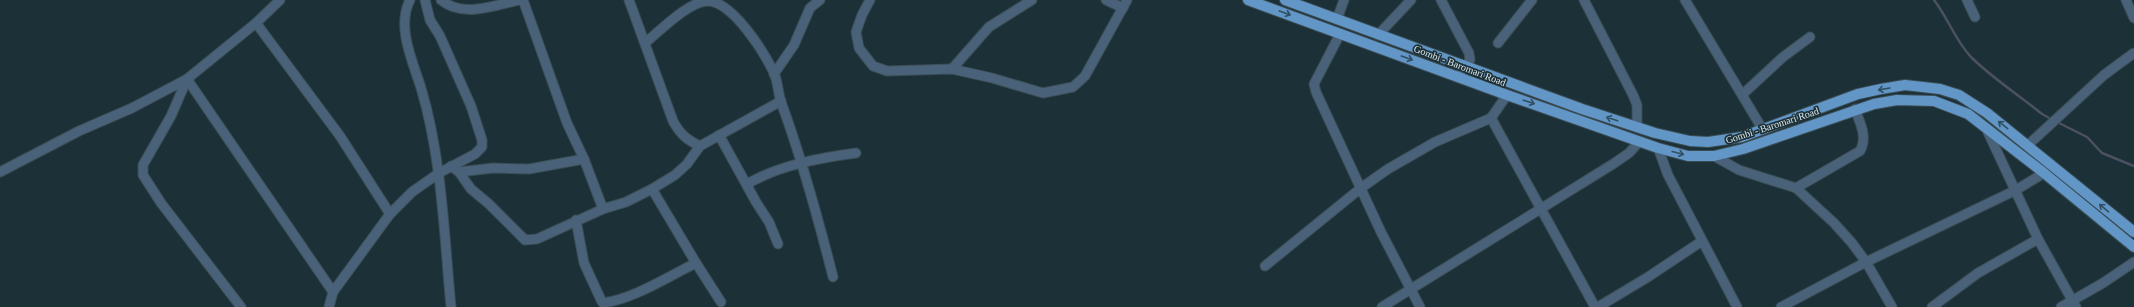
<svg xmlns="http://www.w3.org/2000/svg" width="2134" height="307" viewBox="0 0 2134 307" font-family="'Times New Roman',serif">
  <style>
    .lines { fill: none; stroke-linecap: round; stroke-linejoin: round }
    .stream { stroke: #4b5163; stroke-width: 2.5 }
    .minor-casing { stroke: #3b4d54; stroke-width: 11 }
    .primary-casing { stroke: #3b4d54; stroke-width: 12 }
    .minor { stroke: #49627a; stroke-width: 9 }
    .primary { stroke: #6296c7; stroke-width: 10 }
    .oneway { stroke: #314f62 }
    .labels { text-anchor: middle; stroke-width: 3.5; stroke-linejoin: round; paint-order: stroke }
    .street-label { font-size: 10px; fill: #dbe7ec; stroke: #1c3037 }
  </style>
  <rect width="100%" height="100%" fill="#1c3037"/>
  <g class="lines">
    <!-- stream -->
    <g class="stream">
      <path d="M1934 0C1948 18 1955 40 1971 57 1992 78 2019 95 2042 114L2053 120"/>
      <polyline points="2057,122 2087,137 2102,153 2134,166"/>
    </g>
    <!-- minor casing -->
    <g class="minor-casing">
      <g id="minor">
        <path d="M410 0C396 27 413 62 421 88 442 158 444 234 451 307"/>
        <path d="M441 0C463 18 493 6 519 0"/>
        <polyline points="523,0 567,123 584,159 603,209"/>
        <path d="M629 0 673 121C680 134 687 140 700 146"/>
        <polyline points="870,0 862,15 856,32 859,48 873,66 887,71 952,69 992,78 1043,93 1073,87 1085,76 1127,0"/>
        <polyline points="1106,0 1123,8"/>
        <polyline points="1441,0 1469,53 1470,60 1458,76"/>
        <polyline points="1584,0 1633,95 1637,105 1637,127"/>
        <polyline points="1685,0 1763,130"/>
        <polyline points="1967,0 1975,17"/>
        <polyline points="2126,0 2134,18"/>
        <polyline points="1337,19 1344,0"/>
        <polyline points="256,23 340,136 390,214"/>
        <polyline points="1340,34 1314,84 1316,92 1381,232 1420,307"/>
        <polyline points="1378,35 1411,0"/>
        <path d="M645 43C660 31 689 1 708 1 733 2 764 52 774 73 778 82 778 93 781 102 802 159 818 218 833 277"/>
        <polyline points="1498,43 1532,0"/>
        <polyline points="952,69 989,27 1032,0"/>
        <polyline points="774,74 794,45 810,8 820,0"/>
        <polyline points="1743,94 1783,57 1810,37"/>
        <polyline points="1491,118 1595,307"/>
        <polyline points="1986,128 2038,239 2076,307"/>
        <polyline points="719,135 756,202 769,222 778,244"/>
        <polyline points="2028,145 2104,75 2134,53"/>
        <polyline points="1658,148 1668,175 1737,307"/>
        <polyline points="1714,156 1739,170 1796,188 1834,223 1852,243 1866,262 1892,307"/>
        <polyline points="451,166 459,172 471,189 489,204 525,240 537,239 603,209 626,202 652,189 675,175 687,164 700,146 781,101"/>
        <polyline points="0,172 79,131 132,108 187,79 333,292"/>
        <polyline points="459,172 493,168 529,169 584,159"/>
        <path d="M747 184C780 165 819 158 856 153"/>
        <path d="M1796 188 1860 151C1868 137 1860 123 1855 109"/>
        <path d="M576 220 584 263 601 300 603 303C634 299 669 276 696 263L652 189"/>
        <polyline points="696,263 721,302"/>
        <polyline points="1265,266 1361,188 1388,169 1435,142 1491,118 1507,95"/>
        <polyline points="241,307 161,203 143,175 143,165 171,116 187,79 256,23 280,0"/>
        <polyline points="329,307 333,292 390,214 412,192 439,173 475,154 482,147 482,140 471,106 440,36 430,20 425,0"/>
        <polyline points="1382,307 1613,164 1629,153 1639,142"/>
        <polyline points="1598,307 1648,277 1702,241"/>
        <polyline points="1781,307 1866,262 2016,190 2044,173"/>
        <polyline points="1932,307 1978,273 2038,239"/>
        <polyline points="2061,307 2103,283 2134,262"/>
      </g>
    </g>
    <!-- primary casing -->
    <g class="primary-casing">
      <g id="primary">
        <polyline points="1248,0 1507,95 1658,148 1688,156 1714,156 1743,149 1874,104 1897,100 1934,101 1968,114 2044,173 2134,247"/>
        <polyline points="1285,0 1582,109 1655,133 1690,141 1708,142 1742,137 1858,94 1881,89 1905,85 1940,89 1959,95 1987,113 2134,232"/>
      </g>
    </g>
    <!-- minor -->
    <use href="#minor" class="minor"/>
    <!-- primary -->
    <use href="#primary" class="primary"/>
  </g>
  <!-- one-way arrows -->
  <defs><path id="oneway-shaft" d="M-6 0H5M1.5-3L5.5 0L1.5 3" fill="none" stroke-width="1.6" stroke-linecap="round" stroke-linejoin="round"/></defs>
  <g class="oneway">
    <use href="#oneway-shaft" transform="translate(1285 13) rotate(20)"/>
    <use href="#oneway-shaft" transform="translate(1407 58) rotate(20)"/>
    <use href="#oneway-shaft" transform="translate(1884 89) rotate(170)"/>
    <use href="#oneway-shaft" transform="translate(1529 102) rotate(18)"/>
    <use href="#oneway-shaft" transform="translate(1612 119) rotate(-162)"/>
    <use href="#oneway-shaft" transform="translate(2003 125) rotate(-142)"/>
    <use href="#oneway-shaft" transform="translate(1678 153) rotate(15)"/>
    <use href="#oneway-shaft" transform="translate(2104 208) rotate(-140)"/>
  </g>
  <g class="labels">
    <!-- street labels -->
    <g class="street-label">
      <text transform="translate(1460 65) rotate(21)" y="4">Gombi - Baromari Road</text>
      <text transform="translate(1772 125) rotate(-18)" y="4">Gombi - Baromari Road</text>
    </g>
  </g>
</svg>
